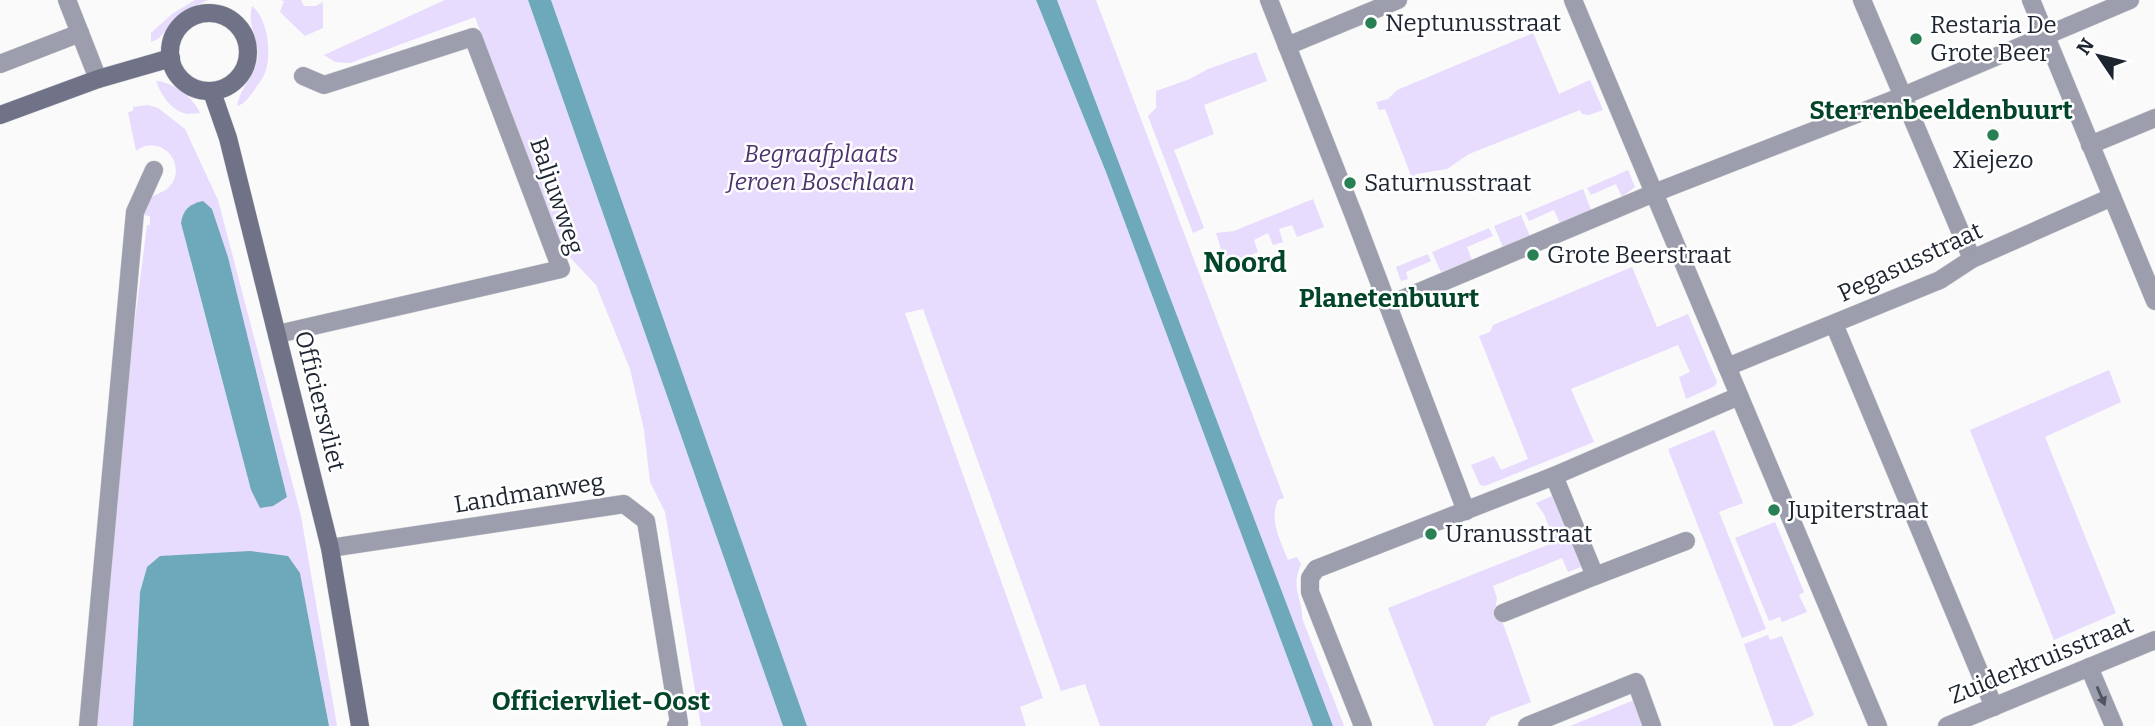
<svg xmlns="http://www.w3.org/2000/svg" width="2155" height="726" viewBox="0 0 2155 726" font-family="Bitter,serif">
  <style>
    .green { fill: #e7dbfe; fill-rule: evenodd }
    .water { fill: #6da9bb }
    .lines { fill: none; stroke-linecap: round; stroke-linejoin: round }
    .street-casing { stroke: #d7d8da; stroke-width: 19 }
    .secondary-casing { stroke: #d7d8da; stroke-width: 19 }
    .street { stroke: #9c9ead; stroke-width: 18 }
    .secondary { stroke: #707288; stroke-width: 18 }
    .oneway { fill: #505563 }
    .poi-dot { fill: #288054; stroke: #fff; stroke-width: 2.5 }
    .labels { text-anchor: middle; stroke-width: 5; stroke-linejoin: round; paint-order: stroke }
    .poi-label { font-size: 24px; fill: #1d2531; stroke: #fff; text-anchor: start }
    .park-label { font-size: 24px; font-style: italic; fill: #4b336d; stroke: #fff }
    .street-label { font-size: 24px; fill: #1d2531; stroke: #fff }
    .neighbourhood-label { font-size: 26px; font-weight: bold; fill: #024528; stroke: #fff }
    .quarter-label { font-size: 28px; font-weight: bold; fill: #024528; stroke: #fff }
  </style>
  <rect width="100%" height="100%" fill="#fafafa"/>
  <!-- green -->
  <g class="green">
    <polygon points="195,0 208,0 183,12 158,39 151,42 151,33 172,14"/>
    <polygon points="280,0 301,0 304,6 316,6 323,2 323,28 305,36 280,12 284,1"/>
    <polygon points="445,0 528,0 783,726 701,726 665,512 650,482 644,430 630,369 596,285 563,250 475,17 350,63 335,62 324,55"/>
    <polygon points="551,0 1036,0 1106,172 1313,726 1100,726 1085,684 1061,691 923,309 905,313 1043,698 1020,707 1026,726 807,726"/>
    <path d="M1057 0H1096L1284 498 1278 500C1269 521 1280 539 1288 560L1297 557 1301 564C1290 591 1303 597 1302 618L1344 726H1333Z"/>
    <path d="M252 6C268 18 272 54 265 73 262 80 257 86 253 92 248 98 245 104 237 106 240 86 257 75 258 55 258 36 247 26 252 6Z"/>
    <polygon points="1533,33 1559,94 1590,80 1603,110 1589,115 1582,114 1580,110 1469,154 1447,169 1416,174 1412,178 1385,109 1379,110 1376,102 1388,99 1397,90"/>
    <polygon points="1256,52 1267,81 1204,105 1214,134 1174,150 1204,228 1193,233 1148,116 1156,108 1156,91 1190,79 1208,69"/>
    <path d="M156 81C173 82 193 97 200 113 196 113 192 114 188 114 172 112 161 95 156 81Z"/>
    <path d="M148 105 158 108 185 129 218 200 301 516 337 726H329L300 573 147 567 140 592 133 726H94L118 455 147 225H150V216L144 215C145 209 146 204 150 199 155 193 164 193 169 187 183 173 174 150 157 146 148 144 143 146 136 151L128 112 133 111V107ZM212 209 228 257 287 497 260 507 251 490 191 262Z"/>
    <polygon points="1628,170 1635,187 1622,197 1616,184 1591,195 1587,188"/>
    <polygon points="1583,189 1591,210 1560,223 1554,210 1529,221 1525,213"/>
    <polygon points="1313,199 1324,227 1297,237 1292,225 1279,229 1283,242 1273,245 1268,233 1254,240 1258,252 1226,265 1216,233 1234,231"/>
    <polygon points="1521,215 1530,236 1503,247 1494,226"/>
    <polygon points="1489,228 1493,236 1467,247 1472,260 1441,272 1432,252"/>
    <polygon points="1428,254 1431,261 1406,272 1408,279 1401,281 1396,267"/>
    <polygon points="1632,267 1657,327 1688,314 1717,382 1715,386 1686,399 1679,377 1690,372 1678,345 1571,389 1594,442 1485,486 1480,485 1471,465 1494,456 1501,470 1528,459 1479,336 1490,332 1493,325"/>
    <polygon points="2109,370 2121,402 2045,437 2116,613 2054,640 1970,430"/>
    <polygon points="1714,430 1743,503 1719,512 1766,629 1742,638 1668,449"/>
    <polygon points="1552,496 1581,567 1568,572 1562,558 1493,586 1497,598 1496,604 1531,702 1491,717 1485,726 1434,726 1388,608 1555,542 1544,514 1536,503"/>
    <polygon points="1775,522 1804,592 1799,595 1807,612 1782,622 1780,617 1769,621 1735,538"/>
    <polygon points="1768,635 1770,640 1782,636 1814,715 1791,726 1774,726 1744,644"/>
    <polygon points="1649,694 1661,726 1570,726"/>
  </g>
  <!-- water -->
  <g class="water">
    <polygon points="528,0 551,0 807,726 783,726"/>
    <polygon points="1036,0 1057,0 1333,726 1313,726 1106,172"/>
    <path d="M203 201 212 209 228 257 287 497 273 506 260 508 251 490 181 223C183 210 189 204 203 201Z"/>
    <polygon points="250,551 288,556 300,573 329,726 133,726 140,592 147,567 160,556"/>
  </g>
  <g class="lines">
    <!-- street casing -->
    <g class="street-casing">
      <g id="street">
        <polyline points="67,0 98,79"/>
        <polyline points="1269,0 1354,216 1466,511"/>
        <polyline points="1573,0 1878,726"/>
        <polyline points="1862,0 1972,259"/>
        <polyline points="2031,0 2155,301"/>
        <polyline points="1287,46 1398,0"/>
        <polyline points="0,64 80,33"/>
        <polyline points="2090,145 2155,118"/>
        <polyline points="1388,305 1654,193 1903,96 2130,0"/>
        <polyline points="1834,324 1994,707"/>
        <polyline points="278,334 561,269 473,37 324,85 303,76"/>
        <polyline points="1727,367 1940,280 1972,259 2112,197"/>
        <polyline points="330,548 624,504 646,521 679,723 676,726"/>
        <polyline points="1595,576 1686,541"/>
        <polyline points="1503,613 1595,576 1554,476"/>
        <polyline points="2089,667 2114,726"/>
        <polyline points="88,726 135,212 154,170"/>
        <polyline points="1363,726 1310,592 1310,578 1316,569 1554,476 1739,396"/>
        <polyline points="1527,726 1636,682 1652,726"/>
        <polyline points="1947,726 2155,640"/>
      </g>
    </g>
    <!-- secondary casing -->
    <g class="secondary-casing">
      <g id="secondary">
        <circle cx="209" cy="52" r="39"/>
        <polyline points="212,92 228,138 330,548 360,726"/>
        <polyline points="0,115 98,79 171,58"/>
      </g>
    </g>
    <!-- street -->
    <use href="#street" class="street"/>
    <!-- secondary -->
    <use href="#secondary" class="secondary"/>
  </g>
  <!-- one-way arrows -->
  <defs><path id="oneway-solid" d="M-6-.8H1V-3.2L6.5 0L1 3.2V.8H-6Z" transform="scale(1.75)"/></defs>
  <use class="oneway" href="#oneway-solid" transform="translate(2101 696) rotate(67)"/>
  <!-- markers -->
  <g class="poi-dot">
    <circle cx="1371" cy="23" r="7"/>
    <circle cx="1916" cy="39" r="7"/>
    <circle cx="1993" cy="135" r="7"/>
    <circle cx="1350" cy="183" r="7"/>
    <circle cx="1533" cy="255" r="7"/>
    <circle cx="1774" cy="510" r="7"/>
    <circle cx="1431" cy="534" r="7"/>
  </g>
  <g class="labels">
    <!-- poi labels -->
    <g class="poi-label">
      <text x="1385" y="31">Neptunusstraat</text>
      <text x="1930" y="33">Restaria De<tspan x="1930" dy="28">Grote Beer</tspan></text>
      <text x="1993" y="168" text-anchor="middle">Xiejezo</text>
      <text x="1364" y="191">Saturnusstraat</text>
      <text x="1547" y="263">Grote Beerstraat</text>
      <text x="1788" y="518">Jupiterstraat</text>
      <text x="1445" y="542">Uranusstraat</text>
    </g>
    <!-- park labels -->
    <g class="park-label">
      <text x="821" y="162">Begraafplaats<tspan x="821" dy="28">Jeroen Boschlaan</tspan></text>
    </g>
    <!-- street labels -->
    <g class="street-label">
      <text transform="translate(557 196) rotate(71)" y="8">Baljuwweg</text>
      <text transform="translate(1910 262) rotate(-25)" y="8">Pegasusstraat</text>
      <text transform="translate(320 401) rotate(76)" y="8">Officiersvliet</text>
      <text transform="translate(529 493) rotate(-9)" y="8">Landmanweg</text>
      <text transform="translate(2041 660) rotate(-22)" y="8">Zuiderkruisstraat</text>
    </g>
    <!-- neighbourhood labels -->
    <g class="neighbourhood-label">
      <text x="1941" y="119">Sterrenbeeldenbuurt</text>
      <text x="1389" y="307">Planetenbuurt</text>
      <text x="601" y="710">Officiervliet-Oost</text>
    </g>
    <!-- quarter labels -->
    <g class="quarter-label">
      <text x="1245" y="272">Noord</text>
    </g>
  </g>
  <!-- north arrow -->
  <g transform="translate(2099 56) rotate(305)" stroke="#ffffff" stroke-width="5" paint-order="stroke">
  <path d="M0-5L12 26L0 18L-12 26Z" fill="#1d2531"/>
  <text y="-10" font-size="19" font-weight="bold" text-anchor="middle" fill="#1d2531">N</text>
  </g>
</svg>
